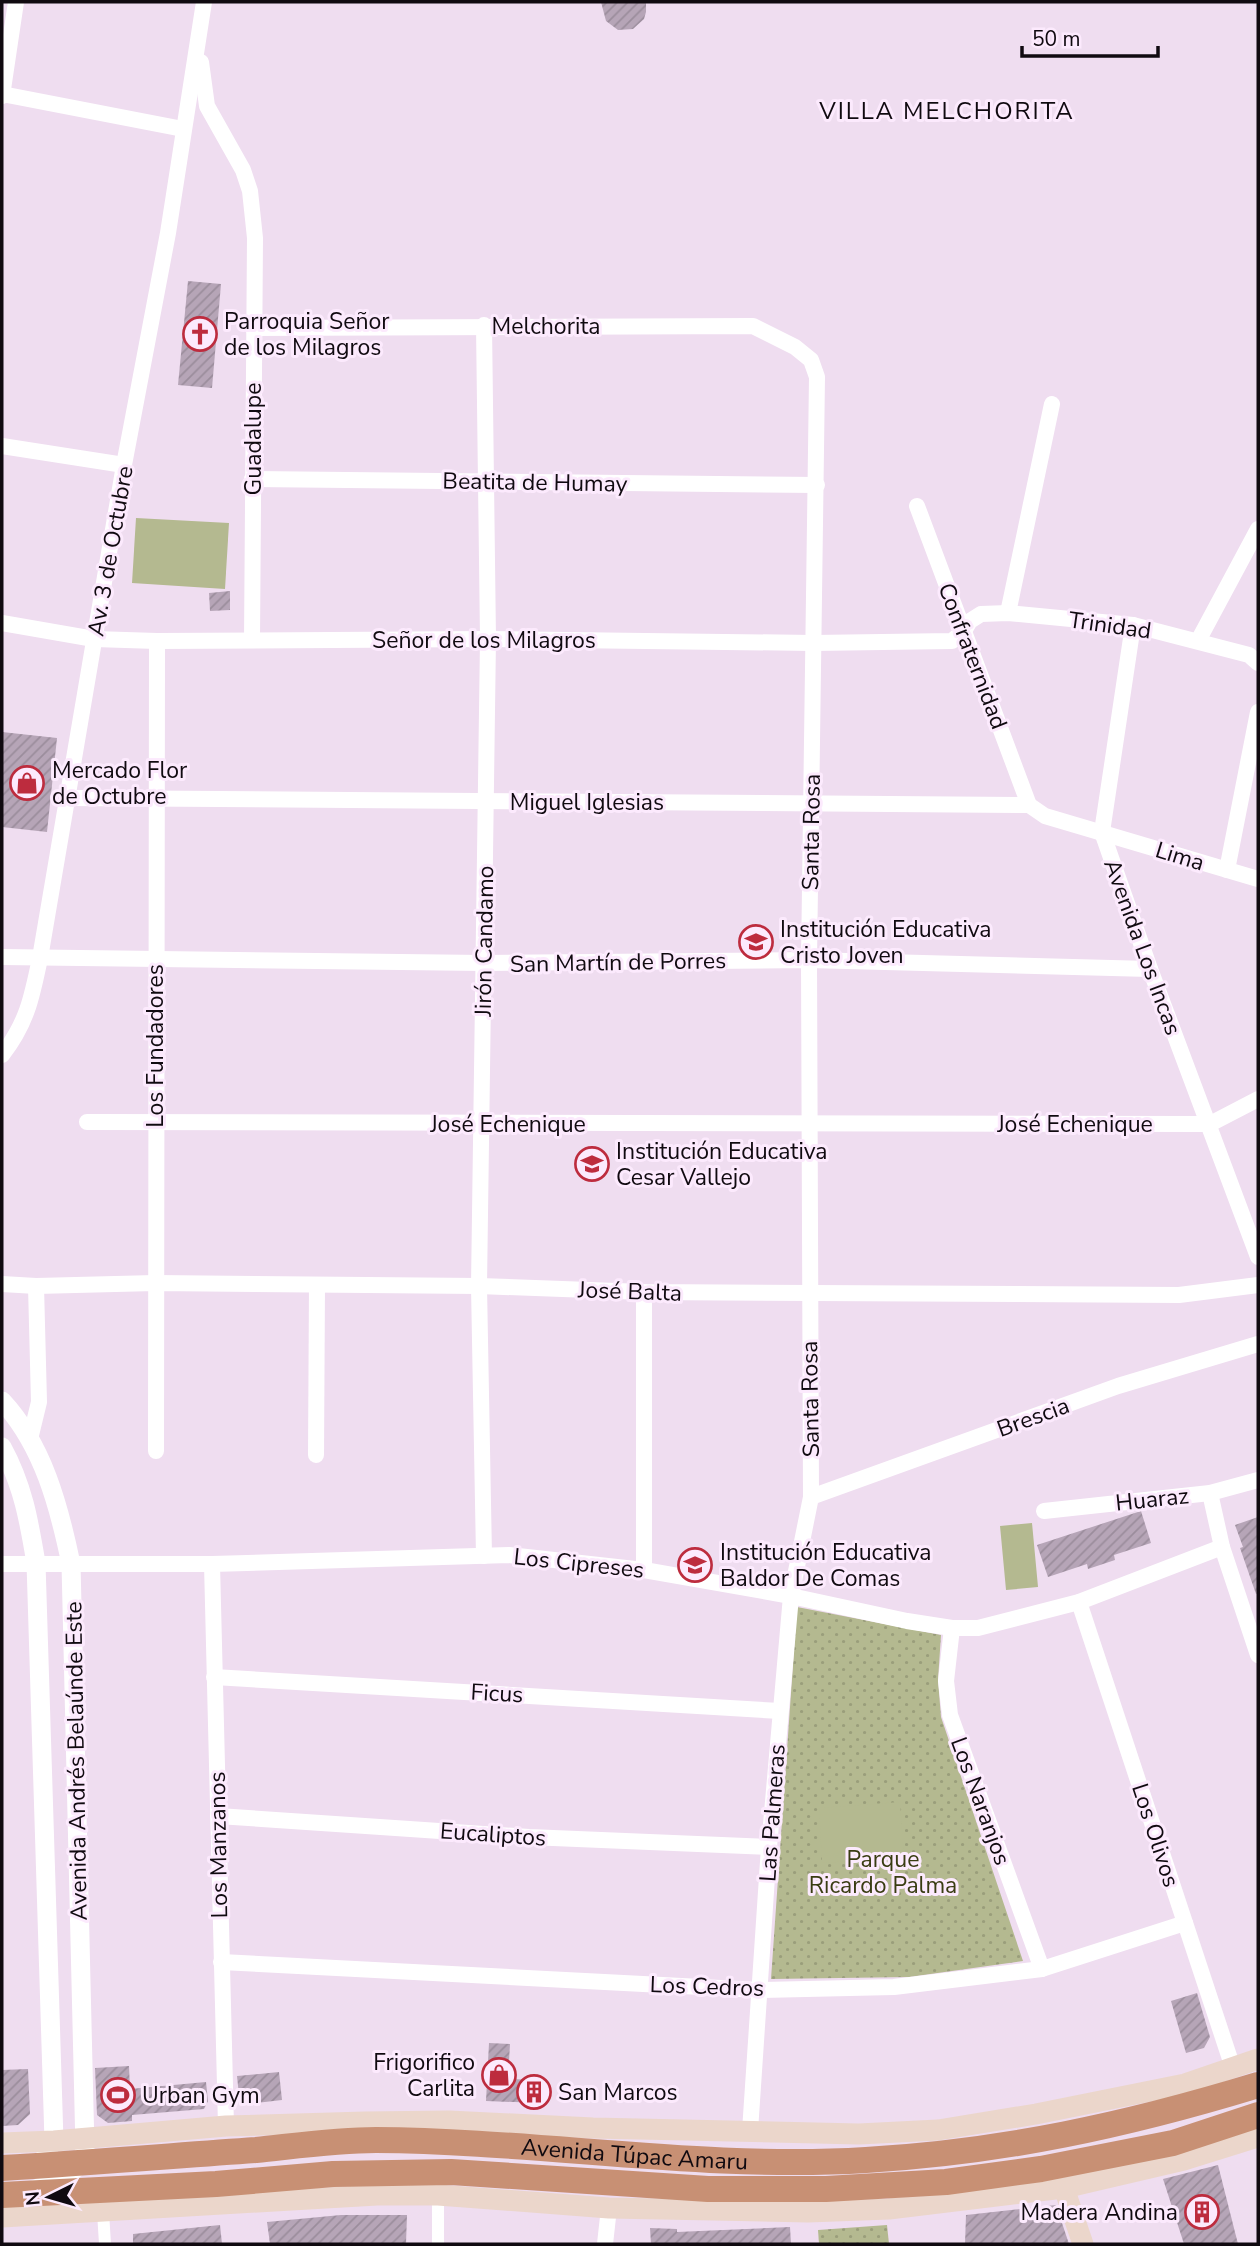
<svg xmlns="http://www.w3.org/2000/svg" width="1260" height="2246" viewBox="0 0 1260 2246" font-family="'Nunito Sans',sans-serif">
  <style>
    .park { fill: url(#park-dots) }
    .pitch { fill: #b4b990 }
    .building { fill: url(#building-hatch) }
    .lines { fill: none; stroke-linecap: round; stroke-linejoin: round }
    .pedestrian { stroke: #fff; stroke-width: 12 }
    .minor { stroke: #fff; stroke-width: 16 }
    .tertiary { stroke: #fff; stroke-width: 19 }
    .secondary { stroke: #ebd6cb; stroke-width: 21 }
    .trunk { stroke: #c89074; stroke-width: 26 }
    .labels { text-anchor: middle; stroke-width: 6; stroke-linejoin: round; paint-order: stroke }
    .poi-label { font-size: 23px; fill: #100a10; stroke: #fceafd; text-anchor: start }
    .street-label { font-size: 23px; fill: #100a10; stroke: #fceafd }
    .park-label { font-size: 23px; fill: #393c12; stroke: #fceafd }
    .neighbourhood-label { font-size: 24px; letter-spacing: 2px; fill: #100a10; stroke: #fceafd }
  </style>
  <defs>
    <pattern id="park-dots" width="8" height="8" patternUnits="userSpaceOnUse" patternTransform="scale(1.75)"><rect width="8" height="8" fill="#b4b990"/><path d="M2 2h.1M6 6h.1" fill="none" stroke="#9a9e7b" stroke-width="1.8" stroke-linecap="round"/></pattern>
    <pattern id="building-hatch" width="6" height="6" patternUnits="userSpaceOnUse" patternTransform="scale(1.75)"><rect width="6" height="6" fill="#b6a5b7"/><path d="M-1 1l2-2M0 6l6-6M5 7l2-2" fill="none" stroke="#9b8d9c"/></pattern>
  </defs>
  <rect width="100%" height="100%" fill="#efddf0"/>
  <!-- park -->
  <g class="park">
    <polygon points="797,1607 941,1635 938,1680 941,1717 1023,1961 909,1977 771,1979"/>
    <polygon points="887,2225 889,2244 819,2244 818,2230"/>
  </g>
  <!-- pitch -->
  <g class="pitch">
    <polygon points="136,518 229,523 225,589 132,583"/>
    <polygon points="1032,1523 1038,1587 1006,1590 1000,1526"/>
    <polygon points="900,1802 904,1857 822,1863 819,1808"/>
  </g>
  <!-- building -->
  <g class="building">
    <polygon points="601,2 646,2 646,12 644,19 633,29 618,30 606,21"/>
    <polygon points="188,281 221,284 212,388 178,385"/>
    <polygon points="230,591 230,610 210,611 209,593"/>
    <polygon points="2,732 57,738 47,832 2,827"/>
    <polygon points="1141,1511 1151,1543 1114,1555 1115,1560 1088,1569 1087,1564 1048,1577 1037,1545"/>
    <polygon points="1258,1517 1258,1593 1256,1594 1240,1548 1243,1547 1235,1525"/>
    <polygon points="1197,1993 1210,2037 1204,2048 1186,2053 1171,2001"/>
    <polygon points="489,2043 510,2044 508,2079 541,2080 540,2103 486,2101"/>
    <polygon points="129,2066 130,2089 206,2082 208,2101 204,2109 132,2115 132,2121 108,2123 97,2115 95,2068"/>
    <polygon points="28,2069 30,2114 18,2125 2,2126 2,2070"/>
    <polygon points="279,2072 282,2100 240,2105 237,2076"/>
    <polygon points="1218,2165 1238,2244 1184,2244 1163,2179"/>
    <polygon points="1056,2205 1069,2244 965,2244 966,2215"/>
    <polygon points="341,2215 407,2215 406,2244 270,2244 267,2222"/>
    <polygon points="220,2225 222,2244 133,2244 133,2234"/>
    <polygon points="790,2227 791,2244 651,2244 650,2228 677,2229 677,2232"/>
  </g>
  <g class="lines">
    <!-- pedestrian -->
    <g class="pedestrian">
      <polyline points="103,2212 105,2244"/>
      <polyline points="438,2244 438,2195"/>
    </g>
    <!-- minor -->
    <g class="minor">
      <polyline points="201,62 207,106 243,170 250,191 255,238 252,640"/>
      <polyline points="2,94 183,129"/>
      <polyline points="2,96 16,2"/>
      <polyline points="484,325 488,639 479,1286 484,1556"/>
      <polyline points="253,328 753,326 795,347 811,360 817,377 809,960 811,1497 791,1596 769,1847 750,2131"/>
      <polyline points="2,446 124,465"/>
      <polyline points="252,479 817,485"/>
      <polyline points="917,506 1029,805"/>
      <polyline points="1008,613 1052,404"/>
      <polyline points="2,623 94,639 157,641 488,639 813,643 952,641 964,631 970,621 981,614 1008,613 1133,625 1249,655 1258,663"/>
      <polyline points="1133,625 1102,832 1150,969 1258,1257"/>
      <polyline points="1198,641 1258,529"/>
      <polyline points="68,798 1029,805 1045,816 1258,879"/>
      <polyline points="1227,870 1258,712"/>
      <polyline points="2,957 484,963 809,960 1150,969"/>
      <path d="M2 1055C27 1023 32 997 40 958L124 465 168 233 204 2"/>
      <polyline points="87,1122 1210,1124 1258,1099"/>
      <polyline points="2,1284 36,1286 155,1283 479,1286 644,1292 1179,1295 1258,1285"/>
      <polyline points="644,1292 644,1570"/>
      <polyline points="30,1439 39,1402 36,1286"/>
      <polyline points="156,1451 157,641"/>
      <polyline points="316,1455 317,1285"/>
      <polyline points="1210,1493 1222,1547 1258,1655"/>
      <polyline points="811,1497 1118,1386 1258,1344"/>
      <polyline points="1044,1511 1210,1493 1258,1480"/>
      <polyline points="2,1564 212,1564 509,1555 644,1570 791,1596 907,1621 952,1628 978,1628 1079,1602 1222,1547"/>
      <polyline points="212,1564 226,2126"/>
      <polyline points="1079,1602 1233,2068"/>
      <polyline points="952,1628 946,1681 950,1715 1042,1969"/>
      <polyline points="214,1677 780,1711"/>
      <polyline points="218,1816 529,1837 769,1847"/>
      <polyline points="221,1962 759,1990 894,1987 1042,1969 1185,1923"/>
      <polyline points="605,2244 609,2208"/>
    </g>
    <!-- tertiary -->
    <g class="tertiary">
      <path d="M2 1401C43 1445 59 1506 71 1564L85 2149C82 2174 54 2181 34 2190"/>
      <path d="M2 1447C23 1485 29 1521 36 1563L54 2141 46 2152"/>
    </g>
    <!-- secondary -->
    <g class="secondary">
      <polyline points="2,2143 54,2141 226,2126 365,2122 449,2121 593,2128 859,2134 938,2130 1036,2114 1185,2084 1258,2059"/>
      <polyline points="1064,2188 1083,2244"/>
      <polyline points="2,2217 377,2195 438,2195 609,2208 808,2212 889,2209 1064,2188 1184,2160 1258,2137"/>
    </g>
    <!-- trunk -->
    <g class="trunk">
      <path id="s1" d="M2 2168C86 2163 171 2156 256 2150 295 2146 336 2140 376 2140 539 2141 702 2170 866 2160 1003 2152 1127 2125 1258 2085"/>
      <polyline points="2,2195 216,2184 333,2174 451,2172 708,2189 826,2189 946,2182 1041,2169 1173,2143 1258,2115"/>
    </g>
  </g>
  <!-- icons -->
  <defs>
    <g id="church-ring" transform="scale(1.75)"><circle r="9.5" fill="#fceafd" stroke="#bd2c3e" stroke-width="1.5"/><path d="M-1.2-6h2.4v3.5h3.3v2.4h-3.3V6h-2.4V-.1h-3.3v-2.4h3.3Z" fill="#bd2c3e"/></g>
    <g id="shop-ring" transform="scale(1.75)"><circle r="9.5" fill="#fceafd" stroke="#bd2c3e" stroke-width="1.5"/><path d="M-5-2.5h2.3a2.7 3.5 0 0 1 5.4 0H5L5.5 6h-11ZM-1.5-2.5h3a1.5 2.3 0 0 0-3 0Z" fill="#bd2c3e"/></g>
    <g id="school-ring" transform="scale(1.75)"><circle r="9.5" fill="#fceafd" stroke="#bd2c3e" stroke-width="1.5"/><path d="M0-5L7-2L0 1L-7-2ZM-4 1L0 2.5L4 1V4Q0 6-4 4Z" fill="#bd2c3e"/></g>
    <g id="building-ring" transform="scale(1.75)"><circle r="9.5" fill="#fceafd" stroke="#bd2c3e" stroke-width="1.5"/><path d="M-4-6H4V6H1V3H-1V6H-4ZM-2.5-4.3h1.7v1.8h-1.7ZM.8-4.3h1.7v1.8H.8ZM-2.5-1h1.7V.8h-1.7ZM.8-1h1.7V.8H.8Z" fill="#bd2c3e"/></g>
    <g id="stadium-ring" transform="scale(1.75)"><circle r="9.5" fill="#fceafd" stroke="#bd2c3e" stroke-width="1.5"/><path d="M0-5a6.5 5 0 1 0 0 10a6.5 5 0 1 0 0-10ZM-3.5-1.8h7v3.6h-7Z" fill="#bd2c3e"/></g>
  </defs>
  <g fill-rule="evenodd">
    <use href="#church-ring" x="200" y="334"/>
    <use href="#shop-ring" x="27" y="783"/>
    <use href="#school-ring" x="756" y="942"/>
    <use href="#school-ring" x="592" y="1164"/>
    <use href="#school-ring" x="695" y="1565"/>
    <use href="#shop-ring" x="499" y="2075"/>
    <use href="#building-ring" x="534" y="2092"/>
    <use href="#stadium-ring" x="118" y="2095"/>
    <use href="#building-ring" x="1202" y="2212"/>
  </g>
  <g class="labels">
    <!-- poi labels -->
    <g class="poi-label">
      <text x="224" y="329">Parroquia Señor<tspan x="224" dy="26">de los Milagros</tspan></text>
      <text x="52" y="778">Mercado Flor<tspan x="52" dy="26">de Octubre</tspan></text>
      <text x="780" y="937">Institución Educativa<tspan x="780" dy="26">Cristo Joven</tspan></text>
      <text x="616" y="1159">Institución Educativa<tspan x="616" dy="26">Cesar Vallejo</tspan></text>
      <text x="720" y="1560">Institución Educativa<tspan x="720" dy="26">Baldor De Comas</tspan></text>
      <text x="475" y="2070" text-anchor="end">Frigorifico<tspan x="475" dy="26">Carlita</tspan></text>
      <text x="558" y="2100">San Marcos</text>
      <text x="142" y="2103">Urban Gym</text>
      <text x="1178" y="2220" text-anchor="end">Madera Andina</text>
    </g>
    <!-- street labels -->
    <g class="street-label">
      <text x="546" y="334">Melchorita</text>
      <text transform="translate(253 439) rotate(-90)" y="8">Guadalupe</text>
      <text transform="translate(535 482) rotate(1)" y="8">Beatita de Humay</text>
      <text transform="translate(110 551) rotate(-80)" y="8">Av. 3 de Octubre</text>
      <text transform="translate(1110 625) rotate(8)" y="8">Trinidad</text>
      <text x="484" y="648">Señor de los Milagros</text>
      <text transform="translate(973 656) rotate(69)" y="8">Confraternidad</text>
      <text x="587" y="810">Miguel Iglesias</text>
      <text transform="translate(811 832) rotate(-89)" y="8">Santa Rosa</text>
      <text transform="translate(1180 856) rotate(17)" y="8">Lima</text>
      <text transform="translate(484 941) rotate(-89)" y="8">Jirón Candamo</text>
      <text transform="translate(1143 947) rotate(70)" y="8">Avenida Los Incas</text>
      <text transform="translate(618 962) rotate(-1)" y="8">San Martín de Porres</text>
      <text transform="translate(155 1046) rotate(-90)" y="8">Los Fundadores</text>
      <text x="508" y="1132">José Echenique</text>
      <text x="1075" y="1132">José Echenique</text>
      <text transform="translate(630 1291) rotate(2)" y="8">José Balta</text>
      <text transform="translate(810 1399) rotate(-91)" y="8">Santa Rosa</text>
      <text transform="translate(1033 1417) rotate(-20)" y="8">Brescia</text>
      <text transform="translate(1152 1499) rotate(-6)" y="8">Huaraz</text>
      <text transform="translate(579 1563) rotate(6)" y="8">Los Cipreses</text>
      <text transform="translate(497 1693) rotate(3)" y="8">Ficus</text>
      <text transform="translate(76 1761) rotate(-91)" y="8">Avenida Andrés Belaúnde Este</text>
      <text transform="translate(981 1801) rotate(70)" y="8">Los Naranjos</text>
      <text transform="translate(772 1813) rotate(-86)" y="8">Las Palmeras</text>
      <text transform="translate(493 1834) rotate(4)" y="8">Eucaliptos</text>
      <text transform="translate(1156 1835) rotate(72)" y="8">Los Olivos</text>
      <text transform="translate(218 1845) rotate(-91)" y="8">Los Manzanos</text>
      <text transform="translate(707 1986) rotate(2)" y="8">Los Cedros</text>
      <text dy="8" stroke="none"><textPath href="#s1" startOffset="634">Avenida Túpac Amaru</textPath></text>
    </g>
    <!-- park labels -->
    <g class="park-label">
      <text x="883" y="1867">Parque<tspan x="883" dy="26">Ricardo Palma</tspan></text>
    </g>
    <!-- neighbourhood labels -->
    <g class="neighbourhood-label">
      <text x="947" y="119">VILLA MELCHORITA</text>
    </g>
  </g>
  <!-- border -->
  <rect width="1260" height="2246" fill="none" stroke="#100a10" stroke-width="7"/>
  <!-- north arrow -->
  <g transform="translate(49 2197) rotate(265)" stroke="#fceafd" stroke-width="5" paint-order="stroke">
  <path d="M0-5L12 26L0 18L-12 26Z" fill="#100a10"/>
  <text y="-10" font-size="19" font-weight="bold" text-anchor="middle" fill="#100a10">N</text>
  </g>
  <!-- scale -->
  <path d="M1022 46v10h136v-10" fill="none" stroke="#100a10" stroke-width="3.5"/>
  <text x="1032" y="46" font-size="21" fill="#100a10" stroke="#fceafd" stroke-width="5" paint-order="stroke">50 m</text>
</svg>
